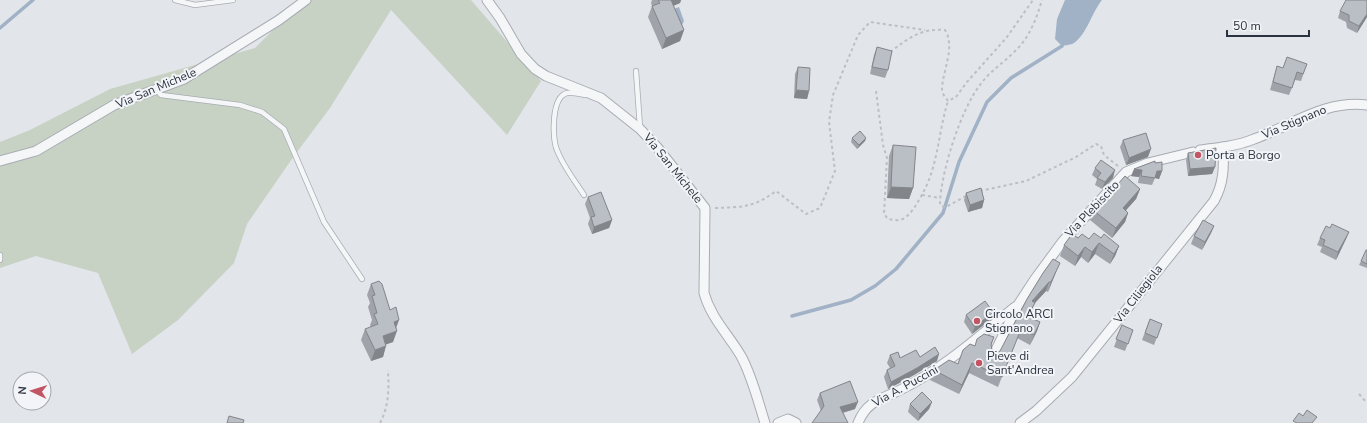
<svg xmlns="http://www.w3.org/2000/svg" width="1367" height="423" viewBox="0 0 1367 423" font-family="'Nunito Sans',sans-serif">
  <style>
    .green { fill: #c8d2c4 }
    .water { fill: #a1b2c6 }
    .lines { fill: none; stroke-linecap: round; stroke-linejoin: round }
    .stream { stroke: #a1b2c6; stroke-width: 3.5 }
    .service-casing { stroke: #a8acb3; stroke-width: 6 }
    .minor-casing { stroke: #a8acb3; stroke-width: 11 }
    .path { stroke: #bdbfc4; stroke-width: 2; stroke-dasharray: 3 3; stroke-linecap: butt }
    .service { stroke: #f5f6f8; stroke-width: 4.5 }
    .minor { stroke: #f5f6f8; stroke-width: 9 }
    .wall { fill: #a0a3a9 }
    .shaded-wall { fill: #82858a }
    .building { fill: #babec5; stroke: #82858a }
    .poi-dot { fill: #c25464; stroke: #f2f4f7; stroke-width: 1.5 }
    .labels { text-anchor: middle; stroke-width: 4; stroke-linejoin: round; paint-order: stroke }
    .street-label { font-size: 12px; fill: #2c3340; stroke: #f2f4f7 }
    .poi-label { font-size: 12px; fill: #2c3340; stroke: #f2f4f7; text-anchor: start }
  </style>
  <rect width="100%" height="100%" fill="#e2e5e9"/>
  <!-- green -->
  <polygon class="green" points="303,0 471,0 541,81 507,135 391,10 330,108 294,156 247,224 234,263 178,320 132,354 98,273 36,256 0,268 0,142 30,130 110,89 255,48"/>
  <!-- water -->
  <g class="water">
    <path d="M1065 0H1102C1092 12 1087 34 1074 43 1071 45 1065 45 1062 46L1055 39 1057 19Z"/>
    <polygon points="679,7 684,21 682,25 671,10"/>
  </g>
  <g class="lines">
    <!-- stream -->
    <g class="stream">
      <polyline points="0,28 33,0"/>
      <polyline points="792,316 851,300 875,286 896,269 943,213 959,162 987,102 1011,78 1062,46"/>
    </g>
    <!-- service casing -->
    <g class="service-casing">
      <g id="service">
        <polyline points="175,0 195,5 233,0"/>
        <polyline points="636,71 640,127"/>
        <polyline points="156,89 161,95 240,105 262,112 284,129 324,222 362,279"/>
        <path d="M584 195C575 181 563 166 557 150 552 139 551 97 567 93 572 92 580 94 585 95"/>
        <polyline points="0,255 0,260"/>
      </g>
    </g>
    <!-- minor casing -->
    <g class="minor-casing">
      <g id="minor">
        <path d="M487 0 500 18 521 54 535 69 546 76 601 98 640 129 657 147 705 208 704 293C711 318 728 334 741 356 752 376 758 401 765 423"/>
        <path d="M1200 150C1218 148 1237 146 1254 139 1293 125 1324 100 1367 105"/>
        <polyline points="0,161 36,151 114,105 184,79 279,20 306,0"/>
        <polyline points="993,356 1018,305 1035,279 1063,241 1126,172 1148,163 1193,152"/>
        <polyline points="778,423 788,419 796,423"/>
        <path d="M858 423C867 400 883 399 902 389 944 368 979 336 1015 307"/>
        <path d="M1020 423 1036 411 1072 377 1214 201C1224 183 1224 167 1223 147"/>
      </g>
    </g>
    <!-- path -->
    <g class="path">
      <path d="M890 52C909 38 921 28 945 30 956 47 942 72 942 90 942 94 946 98 948 101L956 97 967 82 1007 37 1033 0"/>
      <path d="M876 91 883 145 887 158 884 214 888 219C893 220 898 221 903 219 910 215 915 207 919 200 939 167 937 137 948 101"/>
      <polyline points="980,191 1026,181 1076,157 1096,144 1101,146 1104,155 1118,166"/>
      <polyline points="922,195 940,198"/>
      <path d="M966 196 946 207 941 206 940 203C941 172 961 109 980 85 989 72 1002 64 1013 53 1029 39 1036 20 1042 0"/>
      <path d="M715 208C742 207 753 208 776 191L806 214 820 208 835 171 829 122 833 95 858 35 870 22 925 30"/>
      <polyline points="1359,394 1367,403"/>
      <path d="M380 423C389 406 389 389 388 370"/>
    </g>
    <!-- service -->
    <use href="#service" class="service"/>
    <!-- minor -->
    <use href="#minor" class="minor"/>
  </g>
  <!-- wall -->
  <g class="wall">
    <polygon points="652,0 681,0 680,3 673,6 684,30 680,41 662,49 648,17 652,6 651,3"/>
    <polygon points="1340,11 1367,17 1357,33 1347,28 1346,22 1338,18"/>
    <polygon points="877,47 888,70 885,78 870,74 874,55"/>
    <polygon points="1307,64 1301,81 1295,80 1289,95 1270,90 1277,66 1283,68"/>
    <polygon points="798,67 809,91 807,99 794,98 795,74"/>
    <polygon points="852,138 866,138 865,141 857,149 851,142"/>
    <polygon points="1123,140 1148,157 1126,165 1120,147"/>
    <polygon points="893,145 913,188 909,199 887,198 889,156"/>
    <polygon points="1188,153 1215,167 1212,174 1188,176 1186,160"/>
    <polygon points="1155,163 1162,171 1159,179 1155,178 1152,185 1138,183 1139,177 1131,176"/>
    <polygon points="1095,168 1113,178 1102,189 1095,185 1097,179 1092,175"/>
    <polygon points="1140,189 1136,199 1126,210 1128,213 1125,222 1112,238 1090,220 1094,211"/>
    <polygon points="966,193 984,200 982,208 968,212 964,200"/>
    <polygon points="588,197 612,220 609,228 592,234 588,224 590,218 585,204"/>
    <polygon points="1214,226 1211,233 1202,250 1191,244 1194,236"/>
    <polygon points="1330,228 1349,232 1346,239 1336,260 1320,252 1322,247 1317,245 1320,238"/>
    <polygon points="1078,238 1089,239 1101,238 1119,246 1115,256 1110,264 1095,254 1088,263 1081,257 1075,266 1060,256 1064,245"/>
    <polygon points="1367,250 1367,268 1359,265"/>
    <polygon points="1056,272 1048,292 1046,291 1034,304 1031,312 1029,316 1040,322 1037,331 1030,345 1017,338 998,387 969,373 959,394 930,380 934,370 958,364 975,346 994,337 991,346 992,350 996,353 1000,351"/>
    <polygon points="371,284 390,310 396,328 393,342 386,344 383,357 371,361 361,340 365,329 371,327 370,325 372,320 368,307 370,303 367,295"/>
    <polygon points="966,315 990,320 972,334 964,322"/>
    <polygon points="1150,319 1162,324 1154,345 1142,340"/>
    <polygon points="1122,325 1133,330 1125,351 1114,347"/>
    <polygon points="890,355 900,358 920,357 937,361 914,375 888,389 884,377 887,370 890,368 887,363"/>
    <polygon points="820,393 855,409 843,413 821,411 817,400"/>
    <polygon points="932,402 929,409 918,421 908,412 910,404"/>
  </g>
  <!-- shaded-wall -->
  <g class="shaded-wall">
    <polygon points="669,0 681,0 680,3 666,9"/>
    <polygon points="1367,14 1367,17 1357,33 1359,26"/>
    <polygon points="684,30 680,41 662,49 666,38"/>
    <polygon points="796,90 809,91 807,99 794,98"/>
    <polygon points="866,138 865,141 857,149 859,145"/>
    <polygon points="1151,149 1148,157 1126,165 1129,158"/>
    <polygon points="1215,167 1212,174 1188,176 1190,169"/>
    <polygon points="1134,169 1142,170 1139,177 1131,176"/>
    <polygon points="1115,170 1113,178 1102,189 1105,182"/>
    <polygon points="1157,171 1162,171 1159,179 1155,178"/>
    <polygon points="891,187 913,188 909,199 887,198"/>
    <polygon points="1140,189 1136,199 1119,218 1123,208"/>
    <polygon points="984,200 982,208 968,212 970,205"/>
    <polygon points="1128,213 1125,222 1112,238 1116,228"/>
    <polygon points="612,220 609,228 592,234 594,227"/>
    <polygon points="1214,226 1211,233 1202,250 1205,242"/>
    <polygon points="1349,232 1346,239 1336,260 1338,252"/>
    <polygon points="1099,243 1095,254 1088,263 1092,252"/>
    <polygon points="1119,246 1115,256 1110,264 1114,254"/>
    <polygon points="1085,247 1081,257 1075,266 1078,256"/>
    <polygon points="1060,263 1056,272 1048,292 1051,282"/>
    <polygon points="1049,282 1046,291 1034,304 1031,312 1024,325 1032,301"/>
    <polygon points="993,312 990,320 972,334 975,327"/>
    <polygon points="399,320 395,331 394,322"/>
    <polygon points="1040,322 1037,331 1030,345 1034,335"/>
    <polygon points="397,331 393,342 379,347 383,336"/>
    <polygon points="386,346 383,357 371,361 375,350"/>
    <polygon points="939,354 937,361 914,375 888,389 891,382"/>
    <polygon points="972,363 969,373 959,394 962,385"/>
    <polygon points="858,402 855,409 837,414 840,407"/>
    <polygon points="932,402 929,409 918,421 920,414"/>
  </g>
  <!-- building -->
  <g class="building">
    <polygon points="658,0 671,0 684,30 666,38 652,6 660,3"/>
    <polygon points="1346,0 1367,0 1367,14 1359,26 1349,21 1349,15 1340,11"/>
    <polygon points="877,47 892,51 888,70 872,67"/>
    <polygon points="1287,57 1307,64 1303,74 1297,72 1292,88 1273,82 1277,66 1283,68"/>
    <polygon points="798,67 810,68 809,91 796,90"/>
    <polygon points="860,131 866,138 859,145 852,138"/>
    <polygon points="1146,133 1151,149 1129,158 1123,140"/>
    <polygon points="893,145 916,147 913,188 891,187"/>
    <polygon points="1216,148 1215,167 1190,169 1188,153"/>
    <polygon points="1101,160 1115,170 1105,182 1097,178 1101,173 1095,168"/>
    <polygon points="1155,161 1155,163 1162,162 1162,171 1157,171 1155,178 1141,176 1142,170 1134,169"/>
    <polygon points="1125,176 1140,189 1123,208 1128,213 1116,228 1094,211"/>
    <polygon points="981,188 984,200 970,205 966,193"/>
    <polygon points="601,192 612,220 594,227 591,217 595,216 588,197"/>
    <polygon points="1203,220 1214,226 1205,242 1194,236"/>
    <polygon points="1332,224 1349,232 1338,252 1323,245 1325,240 1320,238 1326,226 1330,228"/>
    <polygon points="1094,233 1101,238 1104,234 1119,246 1114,254 1099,243 1092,252 1085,247 1078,256 1064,245 1072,234 1078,238 1082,234 1089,239"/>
    <polygon points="1366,250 1367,250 1367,264 1361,261"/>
    <polygon points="1053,259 1060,263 1051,282 1049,282 1032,301 1035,303 1027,316 1040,322 1034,335 1021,329 1002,377 972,363 962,385 934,370 949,360 958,364 963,350 970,344 975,346 977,339 984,334 994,337 991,344 992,350 996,353 1000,351 1027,299 1043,273"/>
    <polygon points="379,281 382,284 390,310 396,307 399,320 394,322 397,331 383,336 386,346 375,350 365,329 378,324 374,314 377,313 372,296 375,295 371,284"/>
    <polygon points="985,301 993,312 975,327 966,315"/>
    <polygon points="1150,319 1162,324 1157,338 1145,333"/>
    <polygon points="1122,325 1133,330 1128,344 1116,339"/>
    <polygon points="935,347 939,354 917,368 891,382 887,370 895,366 890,355 898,352 900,358 916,350 920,357"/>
    <polygon points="850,381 858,402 840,407 848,423 812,423 824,406 820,393"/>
    <polygon points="922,392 932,402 920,414 910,404"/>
    <polygon points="1307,410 1317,417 1312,423 1297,423 1293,421 1299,413 1303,416"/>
    <polygon points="229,416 244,420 243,423 227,423"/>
  </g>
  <!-- markers -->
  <g class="poi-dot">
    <circle cx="1198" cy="155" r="4"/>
    <circle cx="977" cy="321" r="4"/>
    <circle cx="979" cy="363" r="4"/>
  </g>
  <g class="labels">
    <!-- street labels -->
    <g class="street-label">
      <text transform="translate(156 88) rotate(-23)" y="4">Via San Michele</text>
      <text transform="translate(1294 122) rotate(-23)" y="4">Via Stignano</text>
      <text transform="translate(673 168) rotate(51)" y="4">Via San Michele</text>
      <text transform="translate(1092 209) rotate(-47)" y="4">Via Plebiscito</text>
      <text transform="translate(1138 294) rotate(-52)" y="4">Via Ciliegiola</text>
      <text transform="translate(905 386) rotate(-29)" y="4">Via A. Puccini</text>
    </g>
    <!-- poi labels -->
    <g class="poi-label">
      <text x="1206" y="159">Porta a Borgo</text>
      <text x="985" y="318">Circolo ARCI<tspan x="985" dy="14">Stignano</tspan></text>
      <text x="987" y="360">Pieve di<tspan x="987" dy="14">Sant'Andrea</tspan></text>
    </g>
  </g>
  <!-- north arrow -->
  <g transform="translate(32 391) rotate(274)"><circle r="19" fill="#f2f4f7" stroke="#a3a7ae"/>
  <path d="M0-3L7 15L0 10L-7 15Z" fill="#c25464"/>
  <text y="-6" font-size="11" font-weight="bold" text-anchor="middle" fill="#2c3340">N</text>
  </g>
  <!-- scale -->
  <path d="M1227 30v6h82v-6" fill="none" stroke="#2c3340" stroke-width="2"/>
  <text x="1233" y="30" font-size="12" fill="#2c3340" stroke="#f2f4f7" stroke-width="3" paint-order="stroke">50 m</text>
</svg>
